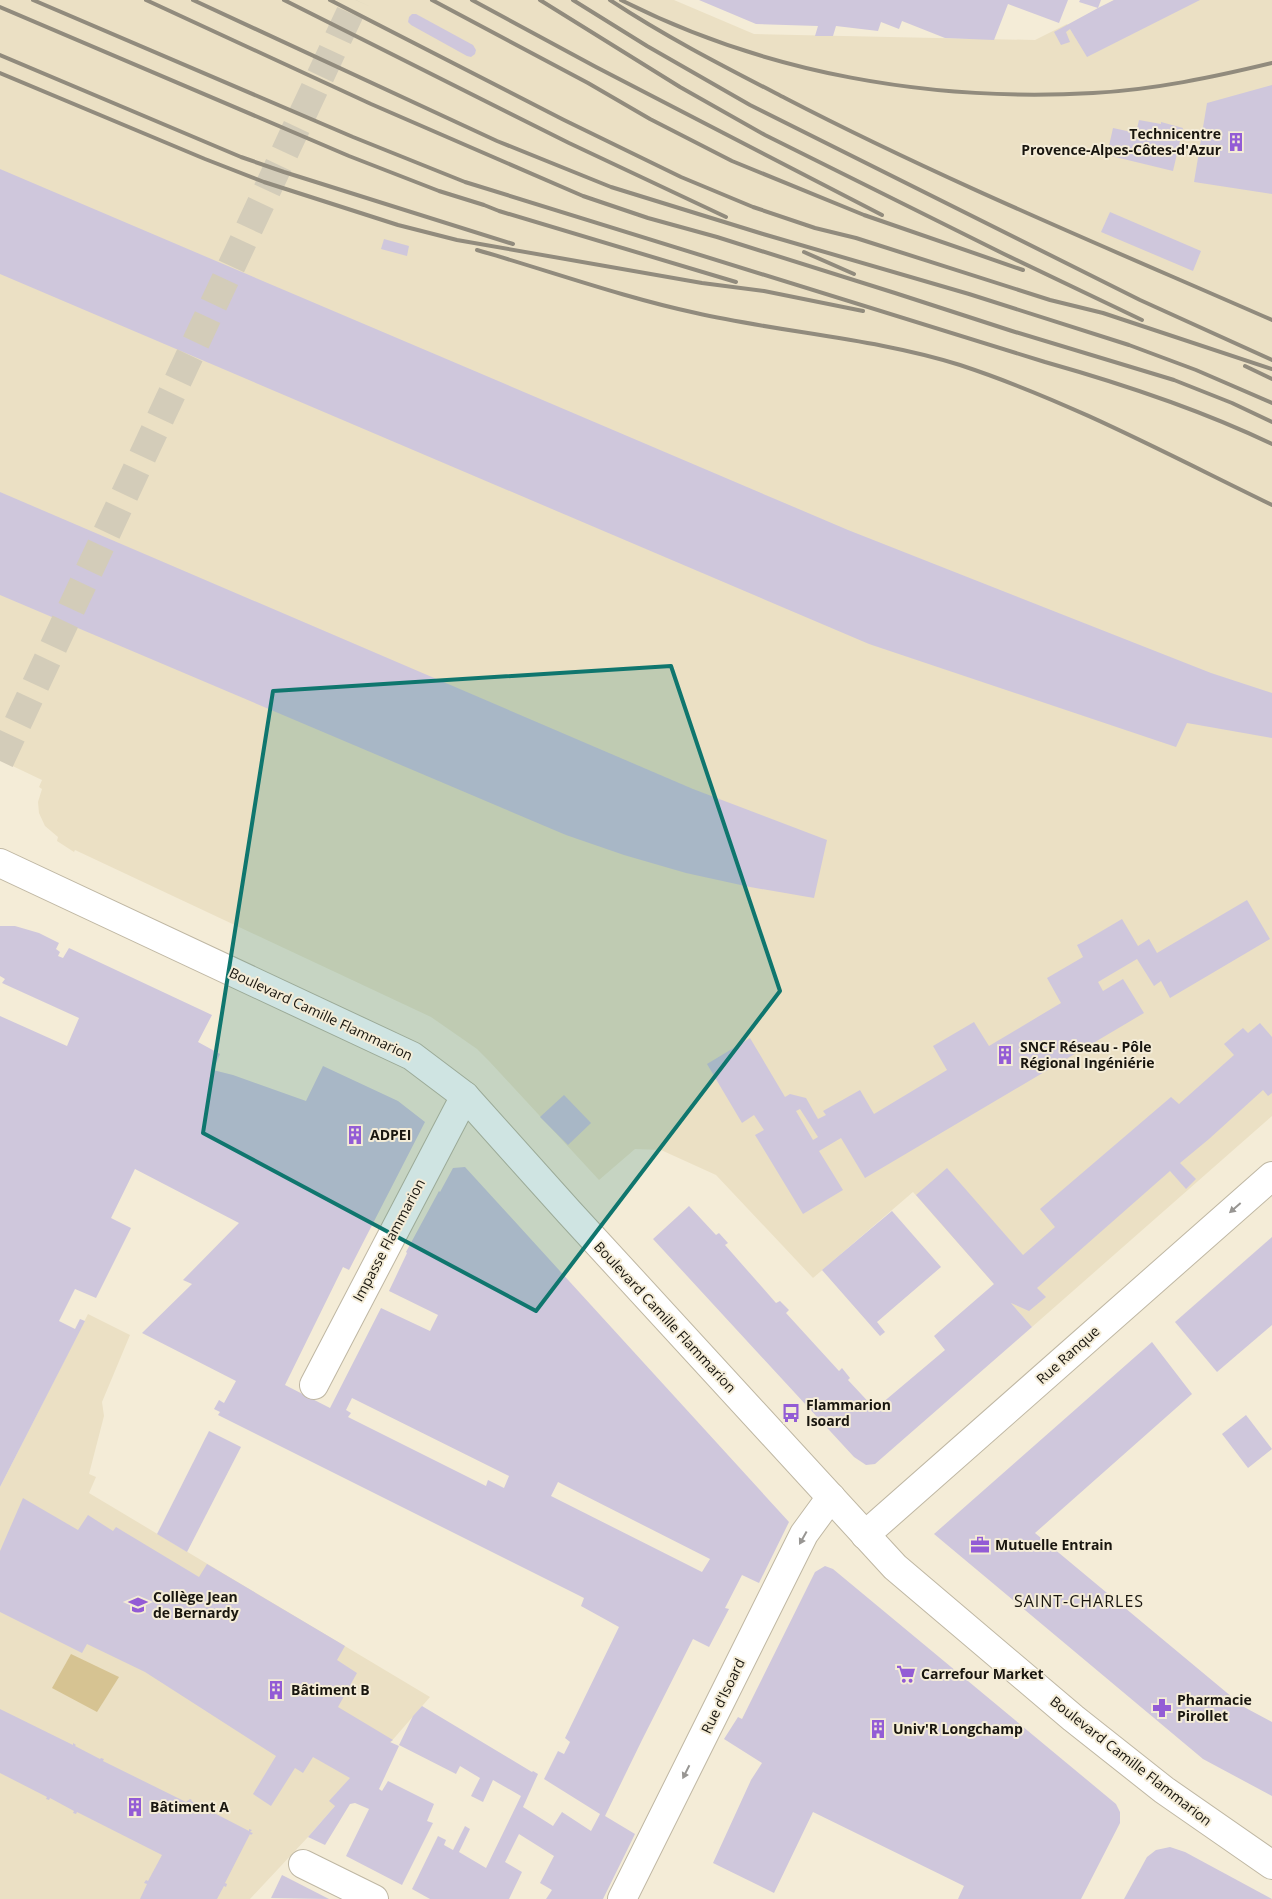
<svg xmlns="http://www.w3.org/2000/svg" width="1272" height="1899" viewBox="0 0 1272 1899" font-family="'Open Sans',sans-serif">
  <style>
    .built { fill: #ebe0c4 }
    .green { fill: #d6c392 }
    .building { fill: #cfc7dc; fill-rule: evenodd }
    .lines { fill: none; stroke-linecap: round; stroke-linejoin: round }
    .minor-tunnel { stroke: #d3ccb9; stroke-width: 28; stroke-dasharray: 28 14; stroke-linecap: butt }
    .minor-casing { stroke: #bfb7a3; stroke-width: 30 }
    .minor { stroke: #fff; stroke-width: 28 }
    .rail { stroke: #918b7d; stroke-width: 4 }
    .oneway { fill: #989693 }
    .marked { fill: #0f766e; fill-opacity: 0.2; stroke: #0f766e; stroke-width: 4; stroke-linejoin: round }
    .labels { text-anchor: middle; stroke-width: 4; stroke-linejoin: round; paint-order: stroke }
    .poi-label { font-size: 14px; font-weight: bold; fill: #19160f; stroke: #f4ecd7; text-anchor: start }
    .street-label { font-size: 14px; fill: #19160f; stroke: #f4ecd7 }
    .quarter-label { font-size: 16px; letter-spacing: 1px; fill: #19160f; stroke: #f4ecd7 }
  </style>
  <rect width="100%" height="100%" fill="#f4ecd7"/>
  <!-- built -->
  <g class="built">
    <polygon points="0,0 674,0 754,34 1035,40 1067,24 1068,25 1114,0 1272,0 1272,1116 1032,1327 913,1192 813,1278 716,1175 661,1150 635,1149 599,1180 489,1061 477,1049 431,1017 75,850 74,852 57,841 58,837 45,826 39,813 38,802 42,789 39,787 42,780 0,760"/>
    <polygon points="88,1314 130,1335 102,1402 104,1416 89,1474 96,1477 89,1493 430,1697 308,1837 250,1899 0,1899 0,1487"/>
  </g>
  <!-- green -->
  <polygon class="green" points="71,1654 119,1677 97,1712 52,1688"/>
  <!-- building -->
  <g class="building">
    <polygon points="699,0 1068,0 1059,23 1008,4 994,40 945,38 902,21 899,29 881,22 878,31 836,26 833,36 815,36 818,26 756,24"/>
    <polygon points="1080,0 1101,0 1098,8 1114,0 1200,0 1087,57 1070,29 1066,32 1070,42 1061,45 1054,32 1098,8 1079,2"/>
    <polygon points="412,14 416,14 473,45 476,50 475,54 471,57 467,56 411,25 408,22 409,17"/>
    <polygon points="1272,85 1272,194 1194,182 1207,103"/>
    <polygon points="1139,120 1161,124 1161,122 1183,128 1173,171 1107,155 1113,128 1136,133"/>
    <polygon points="0,169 848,530 1211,673 1272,693 1272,738 1187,723 1176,747 869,644 0,274"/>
    <polygon points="1110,212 1201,251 1193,271 1101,232"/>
    <polygon points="384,239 409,246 407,256 381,249"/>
    <polygon points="0,492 693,789 827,840 814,898 750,887 686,873 624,855 566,835 0,595"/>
    <path d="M1247 900 1270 939 1170 998 1161 981 1154 986 1137 959 1098 982 1103 991 1123 979 1144 1013 865 1178 841 1138 819 1151 843 1190 803 1214 755 1135 764 1130 754 1115 742 1123 707 1064 750 1038 785 1097 790 1094 806 1098 818 1119 826 1115 823 1111 860 1090 874 1114 947 1070 933 1046 974 1022 989 1046 1061 1003 1047 978 1083 957 1077 945 1083 942 1122 919 1138 946 1149 939 1157 953ZM800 1109 818 1137 813 1140 796 1111Z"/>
    <path d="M0 926H15L39 933 59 943 56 949 60 952 58 956 63 958 69 948 212 1015 198 1042 220 1054 213 1070 233 1075 306 1101 323 1066 398 1101 425 1122 349 1270 343 1267 285 1385 330 1408 381 1308 430 1331 438 1315 389 1291 407 1253 406 1252 439 1191 440 1192 453 1168 465 1167 789 1522 759 1583 742 1575 725 1608 729 1609 709 1647 693 1639 642 1740 605 1816 635 1834 603 1899H546L552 1890 540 1883 554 1856 519 1834 505 1862 522 1872 509 1899H430L412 1889 438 1836 446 1840 444 1845 453 1850 465 1826 470 1829 459 1852 486 1868 521 1796 493 1780 483 1802 471 1796 480 1778 460 1766 456 1774 399 1745 413 1716 422 1706 532 1772 533 1771 538 1774 523 1807 553 1826 562 1812 591 1831 600 1814 544 1779 558 1751 564 1754 570 1742 565 1738 619 1627 581 1606 584 1598 218 1415 220 1412 214 1409 219 1400 224 1403 236 1381 142 1333 192 1284 183 1280 239 1223 135 1169 111 1218 131 1228 96 1298 75 1289 59 1321 75 1329 80 1319 85 1321 0 1487V1016L67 1046 79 1018 2 983 5 979 0 976ZM352 1398 509 1476 504 1488 488 1480 486 1486 348 1417 351 1413 346 1410ZM558 1482 710 1559 702 1572 551 1496Z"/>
    <polygon points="1260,1023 1272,1037 1272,1093 1268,1096 1263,1090 1209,1139 1180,1163 1196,1179 1186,1189 1170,1171 1037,1288 1046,1297 1029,1311 1011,1303 1032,1327 875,1464 866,1465 854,1457 653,1239 689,1206 716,1235 719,1233 728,1243 725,1245 776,1303 780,1301 789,1310 786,1313 839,1371 842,1368 850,1378 848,1380 875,1409 945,1350 934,1336 994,1284 916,1195 947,1168 1023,1255 1055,1227 1040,1209 1171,1097 1179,1104 1234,1055 1224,1044 1243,1028 1248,1033"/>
    <polygon points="564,1095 591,1123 568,1145 540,1117"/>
    <polygon points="892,1211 941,1267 877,1322 885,1332 880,1336 822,1270"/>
    <polygon points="1272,1237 1272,1325 1217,1372 1175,1322"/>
    <polygon points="1152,1342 1192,1394 1035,1533 1244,1707 1272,1722 1272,1796 1203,1759 934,1534"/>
    <polygon points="1246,1415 1272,1449 1248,1468 1222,1434"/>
    <polygon points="209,1431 241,1447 187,1552 157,1534"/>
    <polygon points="23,1498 78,1530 88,1515 113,1531 116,1527 199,1577 207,1564 345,1646 337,1660 357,1673 338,1707 393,1740 390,1742 399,1746 379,1789 382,1791 388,1781 434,1804 427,1821 433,1823 402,1885 346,1856 369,1809 355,1803 350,1804 325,1845 308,1837 335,1806 329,1801 350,1778 313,1757 303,1773 295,1768 271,1806 253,1794 276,1756 145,1672 87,1644 82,1653 0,1612 0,1551"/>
    <polygon points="825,1566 833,1569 1116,1804 1120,1812 1120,1823 1081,1899 958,1899 964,1886 813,1812 774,1893 713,1863 751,1780 762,1763 724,1739 738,1717 742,1719 815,1572"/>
    <polygon points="0,1709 73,1745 73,1743 76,1745 75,1746 100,1759 101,1758 104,1759 103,1761 186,1802 190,1799 192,1800 191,1801 249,1831 249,1829 252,1830 250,1832 253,1833 251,1835 250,1834 225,1883 227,1884 226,1887 224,1886 217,1899 140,1899 147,1884 144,1883 146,1880 148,1881 162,1855 77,1812 76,1814 73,1813 74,1811 50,1798 49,1800 46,1799 47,1797 0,1773"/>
    <polygon points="1170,1847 1185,1852 1272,1899 1124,1899 1147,1857 1156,1850"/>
    <polygon points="282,1875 288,1878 329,1899 271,1898"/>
  </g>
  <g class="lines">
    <!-- minor-tunnel -->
    <polyline class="minor-tunnel" points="0,761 356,0"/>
    <!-- minor casing -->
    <g class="minor-casing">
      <g id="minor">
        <polyline points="0,863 412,1056 465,1096 569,1212 895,1567 1073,1718 1164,1790 1272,1865"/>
        <polyline points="314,1385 465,1096"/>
        <polyline points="865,1535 1272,1176"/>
        <polyline points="303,1864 374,1899"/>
        <polyline points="622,1899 804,1534 831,1497"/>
      </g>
    </g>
    <!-- minor -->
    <use href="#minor" class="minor"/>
    <!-- rail -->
    <g class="rail">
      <path d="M33 0 353 137 465 182 1045 362C1123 384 1199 409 1272 444"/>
      <polyline points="146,0 371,104 583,196 648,218 717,237 895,293 1012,331 1174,380 1232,403 1272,422"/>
      <polyline points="193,0 497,141 611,187 763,234 969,294 1129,345 1196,370 1272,403"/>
      <polyline points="284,0 569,143 726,217"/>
      <polyline points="330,0 564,120 681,177 753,207 815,228 856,238 1050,300 1103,313 1272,369"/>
      <polyline points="432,0 588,83 650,119 732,161 864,215 1023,270"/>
      <polyline points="472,0 596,67 882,215"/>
      <polyline points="540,0 680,87 765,135 1004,254 1142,320"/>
      <polyline points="573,0 647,46 750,105 1140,300 1272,360"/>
      <path d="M610 0C666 37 725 67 785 98 943 180 1108 248 1272 320"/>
      <path d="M621 0C767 74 931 102 1093 93 1153 90 1214 77 1272 63"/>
      <polyline points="0,7 349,156 439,191 484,205 499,211 736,282"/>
      <polyline points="0,55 241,157 284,172 513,244"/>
      <polyline points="0,73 205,159 264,182 398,225 457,240 702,283 764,291 863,311"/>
      <path d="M477 250C550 271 622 297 696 313 784 333 874 338 960 365 1069 401 1169 455 1272 505"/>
      <polyline points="804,252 854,274"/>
      <polyline points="1245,366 1272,379"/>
    </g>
  </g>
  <!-- one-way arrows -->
  <defs><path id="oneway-solid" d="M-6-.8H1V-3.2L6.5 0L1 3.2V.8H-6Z" transform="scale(1.25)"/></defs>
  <g class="oneway">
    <use href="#oneway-solid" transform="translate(1235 1208) rotate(139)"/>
    <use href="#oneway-solid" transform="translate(803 1538) rotate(119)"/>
    <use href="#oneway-solid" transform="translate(686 1772) rotate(117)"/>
  </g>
  <!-- marked area -->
  <path class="marked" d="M671 666 780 991 536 1311 203 1133 273 691Z"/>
  <!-- icons -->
  <defs>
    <g id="building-bare" transform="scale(1.5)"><path d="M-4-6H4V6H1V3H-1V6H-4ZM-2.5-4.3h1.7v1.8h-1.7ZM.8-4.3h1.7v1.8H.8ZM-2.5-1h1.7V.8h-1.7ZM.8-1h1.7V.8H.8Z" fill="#935cd5" stroke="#f4ecd7" stroke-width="2.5" paint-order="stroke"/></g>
    <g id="bus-bare" transform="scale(1.5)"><path d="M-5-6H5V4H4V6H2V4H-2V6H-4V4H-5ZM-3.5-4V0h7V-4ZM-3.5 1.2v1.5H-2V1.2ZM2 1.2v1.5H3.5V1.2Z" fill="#935cd5" stroke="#f4ecd7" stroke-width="2.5" paint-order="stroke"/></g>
    <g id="office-bare" transform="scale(1.5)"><path d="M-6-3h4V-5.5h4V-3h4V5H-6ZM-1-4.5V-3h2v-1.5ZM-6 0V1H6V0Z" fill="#935cd5" stroke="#f4ecd7" stroke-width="2.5" paint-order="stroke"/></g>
    <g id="school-bare" transform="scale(1.5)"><path d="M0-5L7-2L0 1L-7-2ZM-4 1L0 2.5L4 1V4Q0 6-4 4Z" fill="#935cd5" stroke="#f4ecd7" stroke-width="2.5" paint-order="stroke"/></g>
    <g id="supermarket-bare" transform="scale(1.5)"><path d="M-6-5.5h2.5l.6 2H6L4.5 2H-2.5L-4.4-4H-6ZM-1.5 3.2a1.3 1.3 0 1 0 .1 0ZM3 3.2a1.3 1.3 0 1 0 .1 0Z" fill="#935cd5" stroke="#f4ecd7" stroke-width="2.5" paint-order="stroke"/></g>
    <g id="pharmacy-bare" transform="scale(1.5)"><path d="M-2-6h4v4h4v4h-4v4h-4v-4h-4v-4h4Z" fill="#935cd5" stroke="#f4ecd7" stroke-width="2.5" paint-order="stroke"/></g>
  </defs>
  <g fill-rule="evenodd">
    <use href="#building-bare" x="1236" y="142"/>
    <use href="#building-bare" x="1005" y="1055"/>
    <use href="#building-bare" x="355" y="1135"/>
    <use href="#bus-bare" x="791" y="1413"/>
    <use href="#office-bare" x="980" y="1545"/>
    <use href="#school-bare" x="138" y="1605"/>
    <use href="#supermarket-bare" x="906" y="1674"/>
    <use href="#building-bare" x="276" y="1690"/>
    <use href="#pharmacy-bare" x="1162" y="1708"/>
    <use href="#building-bare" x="878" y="1729"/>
    <use href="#building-bare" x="135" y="1807"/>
  </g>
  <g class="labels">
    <!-- poi labels -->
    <g class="poi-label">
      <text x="1221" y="139" text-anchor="end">Technicentre<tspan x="1221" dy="16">Provence-Alpes-Côtes-d'Azur</tspan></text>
      <text x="1020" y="1052">SNCF Réseau - Pôle<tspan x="1020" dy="16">Régional Ingéniérie</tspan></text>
      <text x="370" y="1140">ADPEI</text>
      <text x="806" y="1410">Flammarion<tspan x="806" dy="16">Isoard</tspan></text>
      <text x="995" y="1550">Mutuelle Entrain</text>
      <text x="153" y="1602">Collège Jean<tspan x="153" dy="16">de Bernardy</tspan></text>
      <text x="921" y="1679">Carrefour Market</text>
      <text x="291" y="1695">Bâtiment B</text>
      <text x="1177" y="1705">Pharmacie<tspan x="1177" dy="16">Pirollet</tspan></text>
      <text x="893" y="1734">Univ'R Longchamp</text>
      <text x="150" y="1812">Bâtiment A</text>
    </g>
    <!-- street labels -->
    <g class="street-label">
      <text transform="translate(321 1014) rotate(25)" y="5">Boulevard Camille Flammarion</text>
      <text transform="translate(389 1240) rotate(-62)" y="5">Impasse Flammarion</text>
      <text transform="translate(665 1317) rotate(47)" y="5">Boulevard Camille Flammarion</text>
      <text transform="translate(1068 1355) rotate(-42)" y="5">Rue Ranque</text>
      <text transform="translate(723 1696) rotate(-64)" y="5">Rue d'Isoard</text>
      <text transform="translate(1131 1761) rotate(38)" y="5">Boulevard Camille Flammarion</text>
    </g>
    <!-- quarter labels -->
    <g class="quarter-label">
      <text x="1079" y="1607">SAINT-CHARLES</text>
    </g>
  </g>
</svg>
